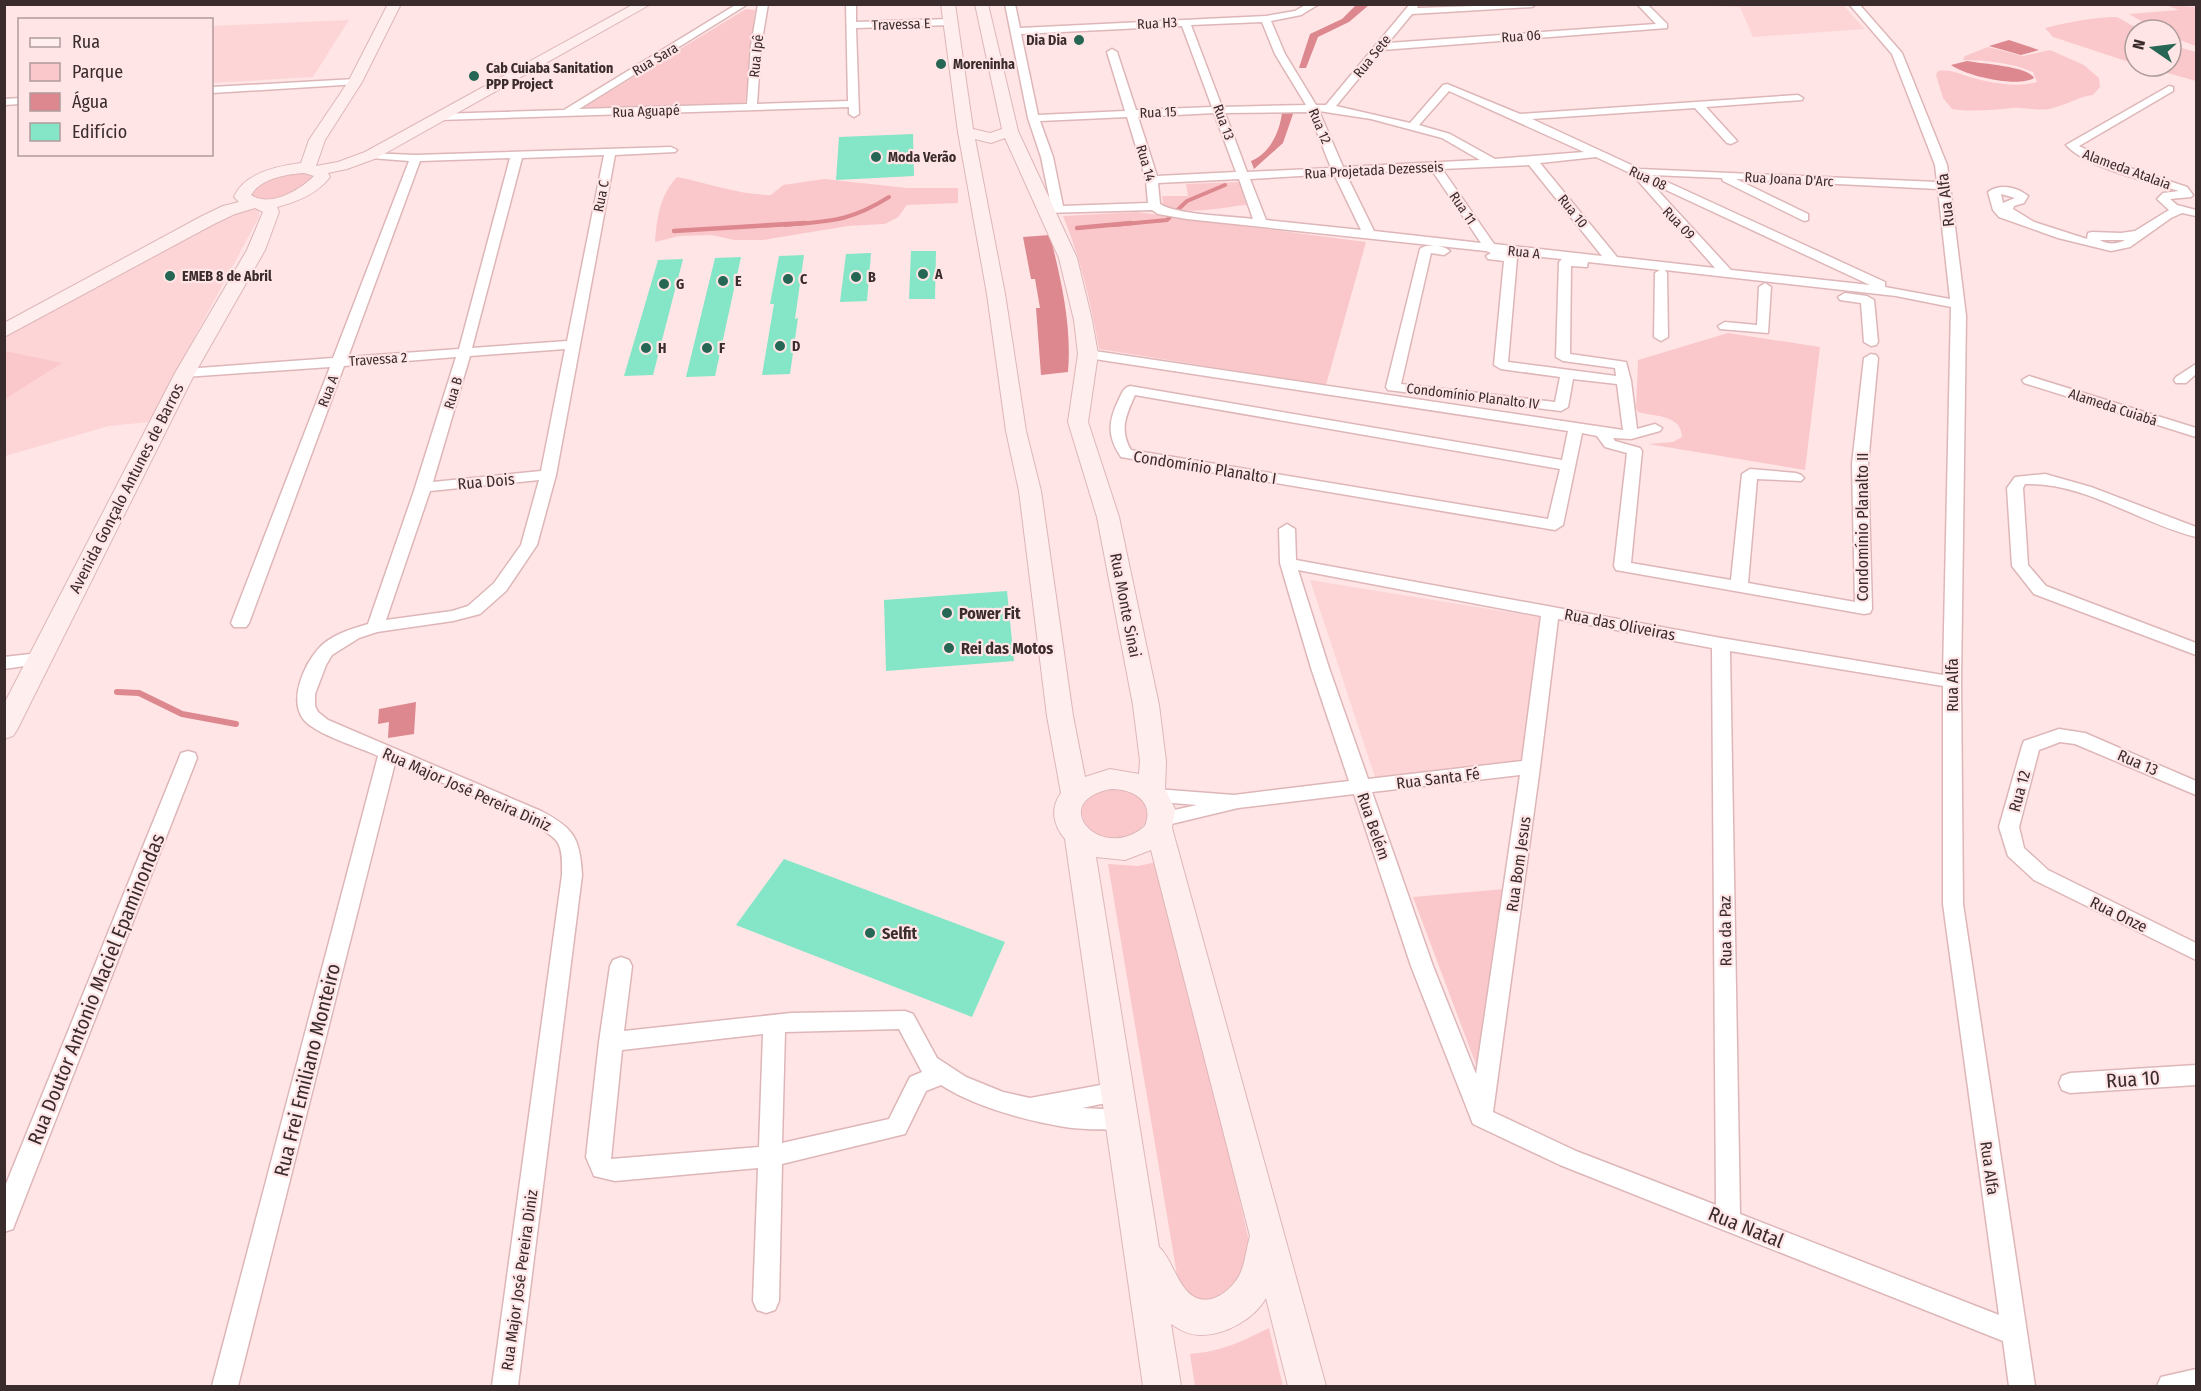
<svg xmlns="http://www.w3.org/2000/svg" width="2201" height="1391" viewBox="0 0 2201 1391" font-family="'Fira Sans Condensed',sans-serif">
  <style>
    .built { fill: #fdd5d7 }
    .green { fill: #fac8cb }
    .water { fill: #dc888e }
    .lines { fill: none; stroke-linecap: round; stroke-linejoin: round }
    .stream-far2 { stroke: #dc888e; stroke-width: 4 }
    .stream-far1 { stroke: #dc888e; stroke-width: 4.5 }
    .stream { stroke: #dc888e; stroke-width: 6 }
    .building { fill: #84e6c7 }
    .street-casing { stroke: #deb6b8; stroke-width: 3 }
    .secondary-casing { stroke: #deb6b8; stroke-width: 2 }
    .street { fill: #fff; fill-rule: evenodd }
    .secondary { fill: #feeeee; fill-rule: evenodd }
    .poi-dot { fill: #266654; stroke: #ffe5e6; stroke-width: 2 }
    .labels { text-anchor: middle; stroke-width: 4.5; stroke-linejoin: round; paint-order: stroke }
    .far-street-label { font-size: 14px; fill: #3a2b2c; stroke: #ffe5e6 }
    .far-poi-label { font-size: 14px; font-weight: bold; fill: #3a2b2c; stroke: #ffe5e6; text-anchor: start }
    .street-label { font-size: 16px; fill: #3a2b2c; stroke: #ffe5e6 }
    .poi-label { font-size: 16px; font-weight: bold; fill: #3a2b2c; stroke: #ffe5e6; text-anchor: start }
    .near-street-label { font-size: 20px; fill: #3a2b2c; stroke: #ffe5e6 }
  </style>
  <rect width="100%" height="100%" fill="#ffe5e6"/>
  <!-- built -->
  <g class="built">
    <polygon points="1691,5 1843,5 1865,29 1753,37 1740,7"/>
    <polygon points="349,20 313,77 212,83 212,26"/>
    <polygon points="252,209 259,210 259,217 149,422 109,426 5,456 5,336 222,217"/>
    <polygon points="1310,580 1544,618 1528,763 1376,780"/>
  </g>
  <!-- green -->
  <g class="green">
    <polygon points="2166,5 2196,7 2196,46 2171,37 2171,30 2157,30 2129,14 2179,10"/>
    <polygon points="746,9 755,10 745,106 587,110 583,108"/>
    <path d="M2117 17 2140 30H2135V64L2053 37 2045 28C2069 22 2093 17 2117 17Z"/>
    <polygon points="2171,45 2196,52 2196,81 2143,66 2171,66"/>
    <path d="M1988 47 2023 56 2050 50 2084 65 2099 78 2100 87 2093 95C2077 97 2065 106 2049 109 2036 111 2025 107 2012 108 1991 110 1973 112 1952 109L1943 98 1936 75 1938 71C1952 69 1958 74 1970 77 1991 83 2016 88 2037 82L2033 72C2012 63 1987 60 1963 60L1965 56Z"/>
    <path d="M303 173 311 176V181C292 196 273 202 250 197V191C269 180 282 175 303 173Z"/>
    <path d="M677 177C708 183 740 195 771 195L783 185 824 179 907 188H958V203L907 205 898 217 885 224 848 226 763 240H734L712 235 679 236 655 242C657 217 660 195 677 177Z"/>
    <path d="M1240 182 1246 205C1222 207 1184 217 1163 205L1162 196H1188L1186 184Z"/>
    <path d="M1137 212 1366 242 1326 385 1099 349C1091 304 1081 259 1063 216Z"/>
    <path d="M1728 333 1820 347 1805 470 1648 444 1673 442 1682 437C1681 414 1655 417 1638 412L1636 408 1638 360Z"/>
    <polygon points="5,351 62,363 5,399"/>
    <path d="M1113 789C1129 790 1142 794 1148 810L1145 824C1104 867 1045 800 1113 789Z"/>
    <polygon points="1161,861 1253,1258 1222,1299 1203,1303 1180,1293 1108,864 1138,866"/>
    <polygon points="1505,889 1480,1075 1413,897"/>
    <path d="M1269 1328 1283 1386H1195L1190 1354C1220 1352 1243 1341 1269 1328Z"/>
  </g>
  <!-- water -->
  <g class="water">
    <polygon points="1356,5 1369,5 1349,22 1318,37 1306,68 1299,68 1310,34 1342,19"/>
    <polygon points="2009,40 2039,50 2021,55 1989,46"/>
    <path d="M1967 61C1982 64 2028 66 2034 78 2018 88 1966 76 1951 65Z"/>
    <path d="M1294 111 1283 143 1254 169 1251 161C1270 153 1280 132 1282 112Z"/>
    <path d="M1050 235C1061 280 1072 325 1068 372L1041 375 1036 308H1040L1035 279H1031L1023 237Z"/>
    <polygon points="416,702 414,734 388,738 389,722 378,724 379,709"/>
  </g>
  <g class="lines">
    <!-- stream-far2 -->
    <g class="stream-far2">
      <path d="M785 225C830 221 849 222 889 197"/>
      <polyline points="1114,225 1167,220 1187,201 1225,185"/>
    </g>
    <!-- stream-far1 -->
    <g class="stream-far1">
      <polyline points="1077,228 1131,223"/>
      <polyline points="674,231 805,223"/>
    </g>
    <!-- stream -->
    <polyline class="stream" points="117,692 139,693 182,714 236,724"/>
  </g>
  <!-- building -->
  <g class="building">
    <polygon points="913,134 914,176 836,180 839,137"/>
    <polygon points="911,251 936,251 935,299 909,299"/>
    <polygon points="871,253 867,301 840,302 846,254"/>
    <polygon points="804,255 795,319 798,318 790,374 762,375 774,304 770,304 779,256"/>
    <polygon points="741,257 715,376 686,377 715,258"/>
    <polygon points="683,259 653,375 624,376 658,260"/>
    <polygon points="1007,591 1014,661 886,671 884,600"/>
    <polygon points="784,859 1005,942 972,1017 736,925"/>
  </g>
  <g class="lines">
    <!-- street casing -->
    <g class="street-casing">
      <g id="street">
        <polygon points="737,4 748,4 579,109 747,104 751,46 758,4 768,4 761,46 757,104 848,101 846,4 856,4 856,22 950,19 955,22 950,25 856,28 859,114 854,117 849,114 849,107 439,120 434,117 439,114 564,110"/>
        <path d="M1005 4H1015L1020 28 1266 16 1295 11 1307 4H1319L1301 15 1271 21 1285 54 1316 105H1326L1410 4H1419L1417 8 1536 4 1532 7 1412 14 1388 43 1656 24 1637 4H1647L1667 24V28L1382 50 1336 106 1410 123 1443 85 1447 84 1520 114 1798 95 1803 98 1802 100 1706 107 1737 141 1731 144 1727 143 1695 108 1532 119 1640 169 1937 182 1935 165 1892 54 1849 4H1859L1902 53 1947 165 1950 186 1966 316 1961 682 1963 904 2035 1386H2009L2003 1341 1560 1165 1473 1124 1411 966 1354 794 1238 808 1163 826 1156 824 1153 819 1156 814 1197 805 1149 801 1146 796 1149 791 1156 789 1234 795 1349 781 1311 668 1280 563 1279 529 1287 524 1295 529 1296 560 1721 638 1943 675 1951 307 1896 296 1665 270 1667 273 1668 337 1661 341 1654 337 1655 273 1660 270 1588 262 1587 267 1571 266 1570 354 1626 362 1631 381 1637 429 1655 424 1662 428 1660 431 1631 439 1613 438 1615 441 1640 448 1642 451 1631 563 1731 580 1742 474 1750 469 1796 473 1801 475 1804 478 1801 481 1757 479 1748 583 1855 602 1852 464 1864 358 1871 354 1876 355 1878 358 1868 464 1872 609 1870 613 1864 614 1616 570 1614 566 1627 453 1605 447 1597 436 1582 433 1563 525 1555 530 1121 457C1107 436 1108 422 1119 399 1122 393 1123 388 1130 386L1562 460 1568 431 1088 358 1083 357 1081 354 1083 351 1088 350 1623 430 1617 384 1573 379 1568 407 1561 411 1388 390 1386 387 1420 249C1426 243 1444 245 1450 251L1444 255 1431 253 1401 384 1555 402 1560 377 1501 369 1494 365 1504 261 1488 259 1486 256 1491 253 1486 251 1187 219 1158 214 1152 210 1044 213V207L1051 206 1041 157 1028 118ZM1262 22 1275 54 1306 105 1222 107 1191 25ZM1182 26 1212 107 1136 110 1117 52 1112 49 1107 52 1125 111 1038 115 1021 34ZM1449 91 1584 152 1495 159 1450 134 1419 125ZM1319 111 1371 119 1442 138 1480 160 1343 167ZM1309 112 1331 168 1247 172 1225 113ZM1214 113 1236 172 1157 176 1138 117ZM1127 117 1146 180 1148 203 1063 206 1053 157 1040 121ZM1596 157 1632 174 1715 268 1617 257 1540 163ZM1529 165 1602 256 1494 244 1442 169ZM1431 169 1481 243 1374 231 1346 174ZM1334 174 1361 230 1266 220 1250 179ZM1652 175 1722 178 1723 181 1804 221 1808 220V214L1736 179 1938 189 1950 299 1885 287V282ZM1239 179 1253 219C1231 216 1177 215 1160 204L1158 183ZM1651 183 1870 285 1731 270ZM1493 252 1562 259 1559 262 1556 357 1563 361 1615 368 1616 376 1508 362 1517 258 1511 254ZM1135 395 1560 469 1548 519 1131 450C1119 430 1126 415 1135 395ZM1298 570 1541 616 1522 761 1368 779 1329 668ZM1558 619 1712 648 1716 1205 1576 1151 1493 1112 1540 767ZM1730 651 1943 686V904L1999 1315 1740 1214ZM1520 775 1476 1074 1433 966 1372 792Z"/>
        <polygon points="355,79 359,80 359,84 212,93 212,87"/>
        <path d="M2169 86 2173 87V91L2079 146 2109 161 2187 187 2193 195 2191 197 2170 199 2177 205 2196 210V216L2182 213 2171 218 2130 247 2111 251 2058 238 1999 217 1993 210 1988 192C2000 183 2017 187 2028 196L2024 203 2014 206 2013 209 2034 222 2087 239 2088 233 2092 232 2121 233 2135 231 2169 210 2157 199 2163 193 2179 191C2150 182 2085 167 2066 145ZM2001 194 2015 198 2003 203ZM2100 240H2125C2118 244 2107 245 2100 240Z"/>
        <polygon points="20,98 20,104 4,105 4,99"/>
        <path d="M671 147 677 150 675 152 615 155 556 475 537 545 506 591 480 614 453 621 377 632 359 638 332 655 326 665 315 694V706L318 712 328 720 541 811C574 828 580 838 582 875L518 1386H492L562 875C562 865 563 852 558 843 548 823 422 775 395 763L238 1386H212L378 756C359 747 317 735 304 720 288 700 304 665 319 648 331 635 351 629 368 624L414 491 456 357 344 366 249 623 246 627H234L231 623 330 367 185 377 178 373 185 369 333 358 409 161 371 158 365 155 367 153 416 155ZM604 155 567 341 472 348 522 158ZM510 158 459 349 348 357 420 161ZM565 349 541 471 433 482 470 356ZM539 480 521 545 494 583 468 606 452 611 386 620 430 491Z"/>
        <polygon points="1765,283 1771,287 1768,333 1720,329 1718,326 1725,322 1757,325 1759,287"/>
        <polygon points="1845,293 1867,296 1874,300 1878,342 1876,345 1871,346 1864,342 1861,303 1840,300 1838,297"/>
        <polygon points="2196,364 2196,374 2186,383 2176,383 2174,380 2176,377"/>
        <polygon points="2029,376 2196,428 2196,437 2024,383 2022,380"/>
        <path d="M2045 474 2091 487 2196 527V537C2139 523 2085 482 2025 484L2023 488 2028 565 2046 586 2196 643V655L2034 594 2012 566 2007 488 2015 477Z"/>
        <polygon points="39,653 45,655 48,659 45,663 4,669 4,657"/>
        <polygon points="2059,729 2085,733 2196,781 2196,795 2075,744 2060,742 2039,750 2019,827 2024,848 2048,870 2196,943 2196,960 2034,880 2008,856 1999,827 2022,746 2024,741"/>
        <polygon points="188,751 195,753 197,758 16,1221 13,1229 4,1232 4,1189 179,758 181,753"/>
        <path d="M621 957 629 960 632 966 624 1031 791 1013 905 1011 913 1014 937 1058 966 1077 1003 1092 1030 1098 1117 1082 1125 1085 1128 1092 1125 1099 1082 1108 1121 1110 1129 1113 1133 1120 1129 1127 1121 1130C1103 1129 1083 1130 1065 1127 1027 1121 973 1106 941 1085L926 1091 905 1134 782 1164 779 1301 775 1310 766 1313 757 1310 753 1301 758 1168 615 1181 594 1176 586 1157 599 1042 610 966 613 960ZM899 1029 922 1072 910 1077 889 1119 782 1143 785 1032ZM763 1034 759 1147 611 1159 622 1050Z"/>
        <polygon points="2196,1065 2196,1085 2070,1093 2062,1090 2059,1083 2062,1076 2070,1073"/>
        <polygon points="2196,1369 2196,1386 2157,1386 2161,1377"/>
      </g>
    </g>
    <!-- secondary casing -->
    <g class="secondary-casing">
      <g id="secondary">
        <path d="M388 4H401L362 82 325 140 316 166 338 162 365 152 634 4H651L377 158 347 169 328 173 330 177C317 194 297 202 277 207L279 212 265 250 195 373 17 730 13 736 4 739V704L175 373 247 250 263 212 255 208 235 214 214 224 4 337V323L202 216 223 206 239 202 234 197C244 173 277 166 301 163L309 140 348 82ZM304 173 314 176C300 190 270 208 251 195 260 179 286 174 304 173Z"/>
        <path d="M941 4H955L973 129 990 133 1002 129 975 4H988L1018 131 1077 258 1092 320 1098 354 1088 422 1119 517 1159 705 1166 761 1165 789 1175 809 1172 828 1326 1386H1288L1266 1298C1255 1318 1226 1335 1202 1335 1191 1336 1180 1330 1171 1324L1181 1386H1143L1065 839C1053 825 1050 808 1061 793L1047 716 1019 491 1006 431 987 294 958 132ZM1005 138 1059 258 1074 320 1078 354 1068 422 1097 517 1133 705 1140 761 1139 774 1110 769 1085 777 1073 716 1041 491 1026 431 1005 294 975 139 991 143ZM1111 789C1133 789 1155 801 1145 826 1106 860 1058 815 1093 795 1098 792 1105 790 1111 789ZM1151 850 1250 1236C1246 1249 1245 1265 1239 1276 1227 1296 1203 1310 1186 1290 1175 1277 1170 1257 1159 1247L1096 857 1125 860Z"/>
      </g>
    </g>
    <!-- street -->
    <use href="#street" class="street"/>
    <!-- secondary -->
    <use href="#secondary" class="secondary"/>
  </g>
  <!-- markers -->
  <g class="poi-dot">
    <circle cx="1079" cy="40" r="6"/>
    <circle cx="941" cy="64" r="6"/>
    <circle cx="474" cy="76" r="6"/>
    <circle cx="876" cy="157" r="6"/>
    <circle cx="923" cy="274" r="6"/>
    <circle cx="170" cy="276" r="6"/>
    <circle cx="856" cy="277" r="6"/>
    <circle cx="788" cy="279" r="6"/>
    <circle cx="723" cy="281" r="6"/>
    <circle cx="664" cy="284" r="6"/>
    <circle cx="780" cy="346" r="6"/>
    <circle cx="646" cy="348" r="6"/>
    <circle cx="707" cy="348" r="6"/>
    <circle cx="947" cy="613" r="6"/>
    <circle cx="949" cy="648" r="6"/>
    <circle cx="870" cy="933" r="6"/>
  </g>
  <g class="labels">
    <!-- far-street labels -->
    <g class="far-street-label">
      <text transform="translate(1157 23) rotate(-3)" y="5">Rua H3</text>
      <text transform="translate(901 24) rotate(-2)" y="5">Travessa E</text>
      <text transform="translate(1521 36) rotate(-4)" y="5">Rua 06</text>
      <text transform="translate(756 56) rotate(-84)" y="5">Rua Ipê</text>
      <text transform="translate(1372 56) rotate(-51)" y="5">Rua Sete</text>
      <text transform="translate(655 59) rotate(-31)" y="5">Rua Sara</text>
      <text transform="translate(646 111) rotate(-2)" y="5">Rua Aguapé</text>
      <text transform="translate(1158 112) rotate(-2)" y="5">Rua 15</text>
      <text transform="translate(1224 122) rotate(70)" y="5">Rua 13</text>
      <text transform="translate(1320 126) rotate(67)" y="5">Rua 12</text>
      <text transform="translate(1146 163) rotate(74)" y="5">Rua 14</text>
      <text transform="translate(2127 169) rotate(20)" y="5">Alameda Atalaia</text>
      <text transform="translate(1374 170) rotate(-3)" y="5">Rua Projetada Dezesseis</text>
      <text transform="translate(1648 178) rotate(24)" y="5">Rua 08</text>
      <text transform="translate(1789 179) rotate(3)" y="5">Rua Joana D'Arc</text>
      <text transform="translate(601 196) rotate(-79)" y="5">Rua C</text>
      <text transform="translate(1463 208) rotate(56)" y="5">Rua 11</text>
      <text transform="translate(1573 211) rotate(51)" y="5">Rua 10</text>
      <text transform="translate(1679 223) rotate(46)" y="5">Rua 09</text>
      <text transform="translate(1524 252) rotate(6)" y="5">Rua A</text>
      <text transform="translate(378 359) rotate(-4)" y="5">Travessa 2</text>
      <text transform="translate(328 391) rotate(-69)" y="5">Rua A</text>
      <text transform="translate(453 393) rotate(-73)" y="5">Rua B</text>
      <text transform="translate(1473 396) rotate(7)" y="5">Condomínio Planalto IV</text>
      <text transform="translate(2113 407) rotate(18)" y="5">Alameda Cuiabá</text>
    </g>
    <!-- far-poi labels -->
    <g class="far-poi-label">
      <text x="1067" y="45" text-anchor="end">Dia Dia</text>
      <text x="953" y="69">Moreninha</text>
      <text x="486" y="73">Cab Cuiaba Sanitation<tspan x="486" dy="16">PPP Project</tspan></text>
      <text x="888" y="162">Moda Verão</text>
      <text x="935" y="279">A</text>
      <text x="182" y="281">EMEB 8 de Abril</text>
      <text x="868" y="282">B</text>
      <text x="800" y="284">C</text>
      <text x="735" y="286">E</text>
      <text x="676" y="289">G</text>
      <text x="792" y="351">D</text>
      <text x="658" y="353">H</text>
      <text x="719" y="353">F</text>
    </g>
    <!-- street labels -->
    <g class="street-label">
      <text transform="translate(1945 200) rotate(-97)" y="6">Rua Alfa</text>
      <text transform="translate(1205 467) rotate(9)" y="6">Condomínio Planalto I</text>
      <text transform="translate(486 481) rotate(-5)" y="6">Rua Dois</text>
      <text transform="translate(126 488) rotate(-63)" y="6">Avenida Gonçalo Antunes de Barros</text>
      <text transform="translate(1862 527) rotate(-90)" y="6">Condomínio Planalto II</text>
      <text transform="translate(1126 605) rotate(79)" y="6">Rua Monte Sinai</text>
      <text transform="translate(1620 624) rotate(11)" y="6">Rua das Oliveiras</text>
      <text transform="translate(1952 685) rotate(-90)" y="6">Rua Alfa</text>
      <text transform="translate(2138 762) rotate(23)" y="6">Rua 13</text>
      <text transform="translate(1438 778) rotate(-7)" y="6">Rua Santa Fé</text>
      <text transform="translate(467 789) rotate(24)" y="6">Rua Major José Pereira Diniz</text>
      <text transform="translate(2019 791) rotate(-75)" y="6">Rua 12</text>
      <text transform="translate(1374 826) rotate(71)" y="6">Rua Belém</text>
      <text transform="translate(1518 864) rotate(-82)" y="6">Rua Bom Jesus</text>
      <text transform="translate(2119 914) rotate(26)" y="6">Rua Onze</text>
      <text transform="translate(1725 931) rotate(-91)" y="6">Rua da Paz</text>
      <text transform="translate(1990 1168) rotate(82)" y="6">Rua Alfa</text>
      <text transform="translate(519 1280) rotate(-82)" y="6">Rua Major José Pereira Diniz</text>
    </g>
    <!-- poi labels -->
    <g class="poi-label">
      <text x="959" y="619">Power Fit</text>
      <text x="961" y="654">Rei das Motos</text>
      <text x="882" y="939">Selfit</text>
    </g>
    <!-- near-street labels -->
    <g class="near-street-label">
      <text transform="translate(96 989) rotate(-68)" y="7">Rua Doutor Antonio Maciel Epaminondas</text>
      <text transform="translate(307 1070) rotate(-76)" y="7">Rua Frei Emiliano Monteiro</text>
      <text transform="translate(2133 1079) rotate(-4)" y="7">Rua 10</text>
      <text transform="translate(1746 1227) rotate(22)" y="7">Rua Natal</text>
    </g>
  </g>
  <!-- border -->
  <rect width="2201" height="1391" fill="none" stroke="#3a2b2c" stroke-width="12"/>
  <!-- legend -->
  <rect x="18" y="18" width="195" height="138" fill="#ffe5e6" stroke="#b09b9c" stroke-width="1.5"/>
  <rect x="30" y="38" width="30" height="9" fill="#feeeee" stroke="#b09b9c" stroke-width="1.5"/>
  <text x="72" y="48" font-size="18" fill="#3a2b2c">Rua</text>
  <rect x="30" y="63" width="30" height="18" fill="#fac8cb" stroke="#b09b9c" stroke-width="1.5"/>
  <text x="72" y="78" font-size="18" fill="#3a2b2c">Parque</text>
  <rect x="30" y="93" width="30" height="18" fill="#dc888e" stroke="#b09b9c" stroke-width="1.5"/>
  <text x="72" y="108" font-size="18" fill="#3a2b2c">Água</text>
  <rect x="30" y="123" width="30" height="18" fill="#84e6c7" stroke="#b09b9c" stroke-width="1.5"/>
  <text x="72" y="138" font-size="18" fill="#3a2b2c">Edifício</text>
  <!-- north arrow -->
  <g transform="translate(2153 48) rotate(284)"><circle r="28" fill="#ffe5e6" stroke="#b09b9c" stroke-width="1.5"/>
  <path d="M0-4.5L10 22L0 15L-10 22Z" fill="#266654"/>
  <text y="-9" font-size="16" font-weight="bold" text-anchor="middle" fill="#3a2b2c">N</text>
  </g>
</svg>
